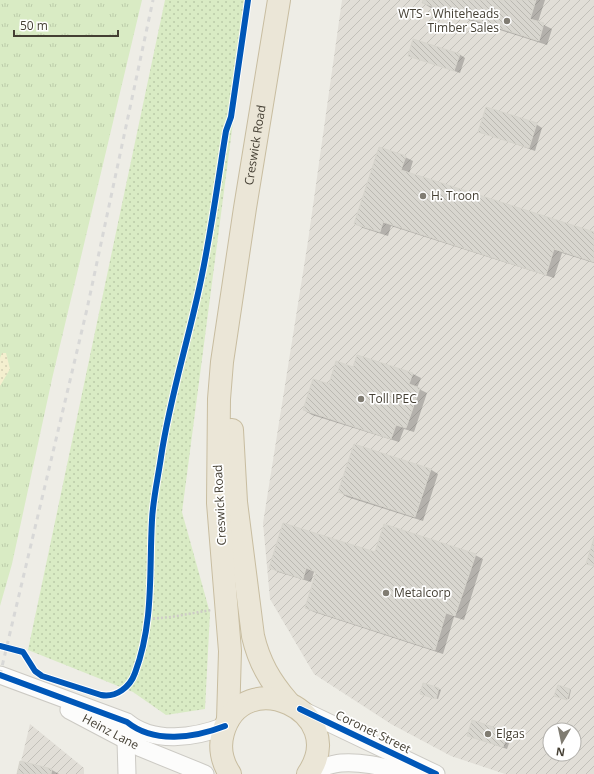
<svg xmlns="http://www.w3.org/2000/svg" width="594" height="774" viewBox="0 0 594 774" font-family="'Open Sans',sans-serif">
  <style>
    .industrial { fill: url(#industrial-furrows); fill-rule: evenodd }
    .grass { fill: url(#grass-tufts) }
    .sand { fill: url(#sand-dots) }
    .park { fill: url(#park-dots) }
    .shadow { fill: #0003 }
    .building { fill: url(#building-back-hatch); stroke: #d6d4cc }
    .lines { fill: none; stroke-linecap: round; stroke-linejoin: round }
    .minor-casing { stroke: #cccac4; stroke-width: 19 }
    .highway-casing { stroke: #c8bda0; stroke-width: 24 }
    .path { stroke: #cdcbc6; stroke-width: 2.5; stroke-dasharray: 2 2; stroke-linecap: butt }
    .minor { stroke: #fcfcfb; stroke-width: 17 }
    .highway { stroke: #ebe6d7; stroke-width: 22 }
    .rail { stroke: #d8d8d7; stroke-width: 3; stroke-dasharray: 5 5; stroke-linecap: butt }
    .cycleway-casing { stroke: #fff; stroke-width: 8 }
    .cycleway { stroke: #0057b8; stroke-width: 6 }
    .poi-dot { fill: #807c72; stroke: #fff; stroke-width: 1.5 }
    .labels { text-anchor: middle; stroke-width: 3.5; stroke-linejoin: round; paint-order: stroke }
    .poi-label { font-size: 12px; fill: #443f33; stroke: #fff; text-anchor: start }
    .street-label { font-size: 12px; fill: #443f33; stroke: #fff }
  </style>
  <defs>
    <pattern id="industrial-furrows" width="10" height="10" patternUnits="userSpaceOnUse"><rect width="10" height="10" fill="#e1ded7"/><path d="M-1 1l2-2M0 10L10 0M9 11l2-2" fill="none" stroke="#c2c0b9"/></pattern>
    <pattern id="grass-tufts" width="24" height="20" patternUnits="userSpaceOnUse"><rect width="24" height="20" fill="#d9ebc4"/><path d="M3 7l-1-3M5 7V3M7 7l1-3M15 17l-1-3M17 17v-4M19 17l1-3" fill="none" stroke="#bbcba9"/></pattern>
    <pattern id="sand-dots" width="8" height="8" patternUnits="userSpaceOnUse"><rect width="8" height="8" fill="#f4efcf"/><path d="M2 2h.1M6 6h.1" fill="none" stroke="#d2ceb2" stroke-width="1.8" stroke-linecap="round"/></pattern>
    <pattern id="park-dots" width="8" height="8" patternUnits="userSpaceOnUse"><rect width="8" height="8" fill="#d9ebc4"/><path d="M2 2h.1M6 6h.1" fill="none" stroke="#bbcba9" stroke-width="1.8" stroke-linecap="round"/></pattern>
    <pattern id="building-back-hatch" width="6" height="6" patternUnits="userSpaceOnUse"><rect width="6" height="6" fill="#d8d6cf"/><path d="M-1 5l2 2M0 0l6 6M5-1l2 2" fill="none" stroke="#bbb9b2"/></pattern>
  </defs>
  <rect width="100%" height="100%" fill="#eeede6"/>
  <!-- industrial -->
  <g class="industrial">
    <path d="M342 0H594V774H505L451 756 391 724 314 674 270 599 263 523 308 241ZM550 730H574V754H550Z"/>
    <polygon points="30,724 84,768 84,774 18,774"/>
  </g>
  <!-- grass -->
  <polygon class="grass" points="0,0 142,0 52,379 12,564 0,606"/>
  <!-- sand -->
  <polygon class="sand" points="2,353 6,353 10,369 0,386 0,358"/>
  <!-- park -->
  <polygon class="park" points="165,0 249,0 182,512 210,613 205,709 166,715 133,692 28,650"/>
  <!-- shadow -->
  <g class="shadow">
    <polygon points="424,0 545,0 538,22 552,29 547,45 431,8 423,3"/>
    <polygon points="459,54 465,58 460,73 409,55"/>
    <polygon points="536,124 542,128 535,151 479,131"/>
    <polygon points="405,157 413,161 409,174 594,233 594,263 562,253 554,278 391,226 388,236 363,228 355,223"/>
    <polygon points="354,368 413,374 421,378 417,388 427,393 414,432 404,429 399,442 312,415 304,410 330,385"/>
    <polygon points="430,469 438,474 423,521 347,497 340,492"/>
    <polygon points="376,553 475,555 483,559 464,620 454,617 443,654 314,612 306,608 317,573 314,572 311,582 278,572 270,567"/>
    <polygon points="424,684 441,690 438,699 423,694"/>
    <polygon points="559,686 571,690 569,699 556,695"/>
    <polygon points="473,721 512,735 507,749 472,737"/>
    <polygon points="52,770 59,774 18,774"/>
  </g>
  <!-- building -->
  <g class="building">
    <polygon points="423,0 536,0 530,19 544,23 539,41 422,3"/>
    <polygon points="413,39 460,54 454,71 408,56"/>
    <polygon points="486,107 537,123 529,148 478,132"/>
    <polygon points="379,147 406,156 401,170 594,232 594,262 554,249 546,275 383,222 380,232 354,224"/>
    <polygon points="357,355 413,373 409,384 420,388 406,428 396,425 391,439 303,410 313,379 329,384 336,361 353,367"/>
    <polygon points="354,444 431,469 415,517 338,492"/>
    <polygon points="283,523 375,552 384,524 476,554 455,616 446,613 435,650 305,608 316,572 306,568 303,579 269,568"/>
    <polygon points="594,538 594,566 586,564"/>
    <polygon points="423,683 439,688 436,699 420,694"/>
    <polygon points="558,685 570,689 567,700 554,696"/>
    <polygon points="472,720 508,732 503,747 467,736"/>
    <polygon points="20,761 52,769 51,774 17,774"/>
  </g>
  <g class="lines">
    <!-- minor casing -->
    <g class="minor-casing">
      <g id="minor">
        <path d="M0 675 127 722C154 744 194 738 225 726"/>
        <polyline points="300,709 436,774"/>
        <path id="s1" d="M69 710 141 748 205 774"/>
        <path d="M311 770C321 768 331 764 341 763 365 761 390 769 412 774"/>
        <polyline points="127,774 126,741 130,733"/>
      </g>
    </g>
    <!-- highway casing -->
    <g class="highway-casing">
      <g id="highway">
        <path d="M232 430 236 502 253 636C259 662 270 681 288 702"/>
        <path id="s2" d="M228 720 230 651 218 503 219 399 222 362 245 208 279 0"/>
        <path d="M230 774C222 762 219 747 223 733 242 663 351 711 308 774"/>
      </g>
    </g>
    <!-- path -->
    <polyline class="path" points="149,619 171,617 211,610"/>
    <!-- minor -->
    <use href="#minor" class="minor"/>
    <!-- highway -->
    <use href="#highway" class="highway"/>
    <!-- rail -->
    <polyline class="rail" points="0,675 87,309 153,0"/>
    <!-- cycleway casing -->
    <g class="cycleway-casing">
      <g id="cycleway">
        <path d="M0 646 23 652 35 671 42 676 101 695C116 698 130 687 135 673 154 622 149 573 152 520 153 499 158 478 161 457 169 403 185 351 197 298 210 243 217 186 226 131L231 117 248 0"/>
        <path d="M0 675 127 722C154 744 194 738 225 726"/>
        <polyline points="300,709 436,774"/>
      </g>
    </g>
    <!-- cycleway -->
    <use href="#cycleway" class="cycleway"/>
  </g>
  <!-- markers -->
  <g class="poi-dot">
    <circle cx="507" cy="21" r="4"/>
    <circle cx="423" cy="196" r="4"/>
    <circle cx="361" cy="399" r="4"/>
    <circle cx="386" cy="593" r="4"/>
    <circle cx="488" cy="734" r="4"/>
  </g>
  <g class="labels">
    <!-- poi labels -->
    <g class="poi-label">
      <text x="499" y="18" text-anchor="end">WTS - Whiteheads<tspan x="499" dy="14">Timber Sales</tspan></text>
      <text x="431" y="200">H. Troon</text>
      <text x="369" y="403">Toll IPEC</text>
      <text x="394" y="597">Metalcorp</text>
      <text x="496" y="738">Elgas</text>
    </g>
    <!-- street labels -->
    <g class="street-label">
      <text dy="4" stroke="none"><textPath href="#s2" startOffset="578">Creswick Road</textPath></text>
      <text transform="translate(220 505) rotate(-93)" y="4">Creswick Road</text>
      <text dy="4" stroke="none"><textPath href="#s1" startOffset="47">Heinz Lane</textPath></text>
      <text transform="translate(373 732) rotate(26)" y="4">Coronet Street</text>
    </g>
  </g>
  <!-- north arrow -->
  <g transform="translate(562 742) rotate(189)"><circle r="19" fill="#ffffff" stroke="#b4b2ad"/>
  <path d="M0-3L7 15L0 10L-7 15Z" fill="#807c72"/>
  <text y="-6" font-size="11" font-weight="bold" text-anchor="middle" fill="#443f33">N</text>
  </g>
  <!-- scale -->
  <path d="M14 30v6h104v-6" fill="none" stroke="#443f33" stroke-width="2"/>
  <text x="20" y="30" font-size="12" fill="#443f33" stroke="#ffffff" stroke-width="3" paint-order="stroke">50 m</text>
</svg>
